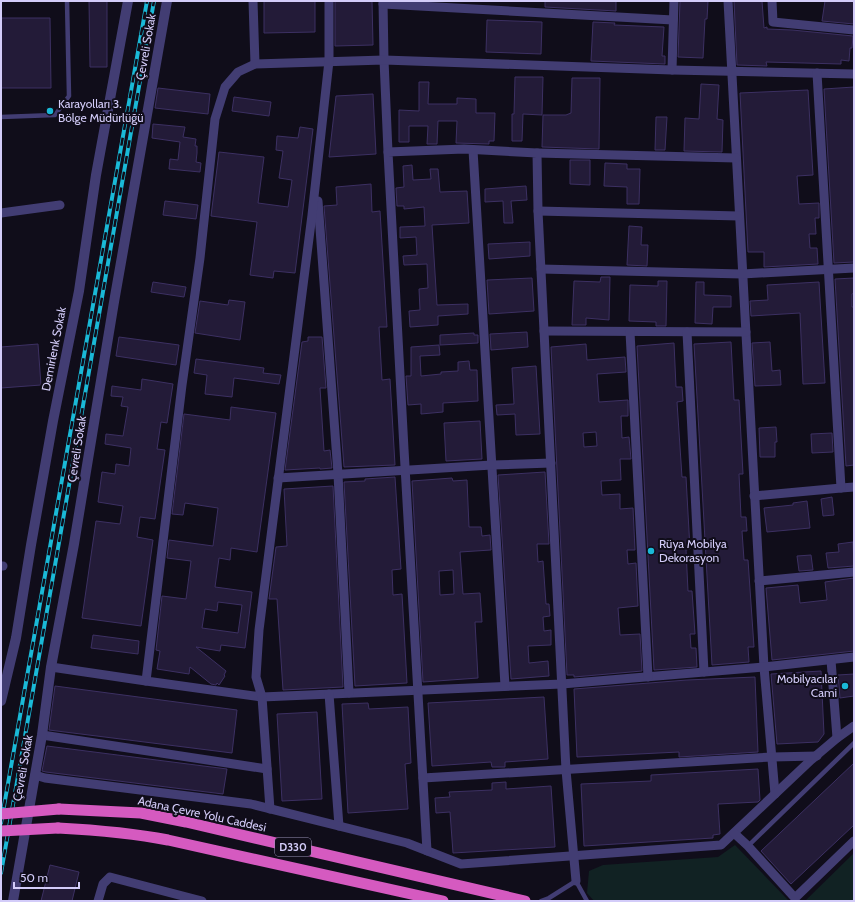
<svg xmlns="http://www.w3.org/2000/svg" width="855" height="902" viewBox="0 0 855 902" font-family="Cabin,sans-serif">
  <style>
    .green { fill: #112223 }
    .building { fill: #231b38; stroke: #3c3062; fill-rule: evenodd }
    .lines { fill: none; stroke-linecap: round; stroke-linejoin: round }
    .service { stroke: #423d73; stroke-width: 4.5 }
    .minor { stroke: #423d73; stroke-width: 9 }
    .tertiary { stroke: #423d73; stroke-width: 10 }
    .trunk { stroke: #d55ac0; stroke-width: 11 }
    .rail-casing { stroke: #1ab9d7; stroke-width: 4 }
    .rail { stroke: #100d1a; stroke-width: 2.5; stroke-dasharray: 8; stroke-linecap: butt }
    .trunk-bridge { stroke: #d55ac0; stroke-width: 11 }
    .poi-dot { fill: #1ab9d7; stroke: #100d1a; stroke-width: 1.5 }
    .labels { text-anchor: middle; stroke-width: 4; stroke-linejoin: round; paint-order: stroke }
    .shield { fill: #100d1a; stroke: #9893b6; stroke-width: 1 }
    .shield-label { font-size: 11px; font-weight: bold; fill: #d3ccf9 }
    .street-label { font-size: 12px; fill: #d3ccf9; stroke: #100d1a }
    .poi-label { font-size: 12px; fill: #d3ccf9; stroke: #100d1a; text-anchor: start }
  </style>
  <rect width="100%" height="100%" fill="#100d1a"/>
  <!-- green -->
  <polygon class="green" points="735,845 788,900 806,900 854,853 854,901 594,901 587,893 589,871 603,865 718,857"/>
  <!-- building -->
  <g class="building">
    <polygon points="89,1 107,1 107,67 90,67"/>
    <polygon points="264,1 315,1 315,32 264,33"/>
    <polygon points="335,1 372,1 373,45 335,46"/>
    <polygon points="545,1 616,1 616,11 545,7"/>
    <polygon points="680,1 708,1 707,19 705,19 703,58 678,57"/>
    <polygon points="734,1 762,1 764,28 767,27 767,29 792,30 853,36 852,48 850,48 849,61 841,60 841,64 766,62 767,66 737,65"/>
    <polygon points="825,1 854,1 854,24 822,21"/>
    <polygon points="1,18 50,18 51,88 1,88"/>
    <polygon points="487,20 542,22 541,54 486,52"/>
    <polygon points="593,22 615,23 614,25 664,27 662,56 665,56 665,64 591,61"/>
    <polygon points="515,77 543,77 542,115 523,114 522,141 512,141 512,114 514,114"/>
    <polygon points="572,78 600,78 599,149 542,147 543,115 566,115 571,113"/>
    <polygon points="419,82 429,82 428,104 457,104 457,98 476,99 476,113 495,113 494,141 489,141 489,144 456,143 457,121 438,121 437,144 427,144 428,126 409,126 409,142 399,142 399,110 419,111"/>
    <polygon points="701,84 719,85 717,119 723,120 722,152 684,151 685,118 699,119"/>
    <polygon points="854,87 854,262 834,263 824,89"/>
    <polygon points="158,88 210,94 208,114 155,108"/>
    <polygon points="808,90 813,175 797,176 799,204 819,203 819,218 815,218 816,234 809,234 810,248 817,248 818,264 764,267 764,252 748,252 740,93"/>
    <polygon points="373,94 376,154 329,157 336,96"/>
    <polygon points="234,97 271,102 269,116 232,111"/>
    <polygon points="656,117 667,117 665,150 655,150"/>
    <polygon points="153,124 185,127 183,137 196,139 195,146 197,146 197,153 196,162 201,163 200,172 169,169 170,159 178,160 180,142 152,138"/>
    <polygon points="300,127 313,129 295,273 274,271 273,278 250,275 257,222 211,216 219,152 264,157 258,203 288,207 292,180 279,178 283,151 276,150 277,136 298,138"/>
    <polygon points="570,160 590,160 590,185 570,184"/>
    <polygon points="605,163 627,164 627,169 640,169 639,204 627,204 627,187 604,186"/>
    <polygon points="412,165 413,180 431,179 430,169 438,169 440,192 467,191 469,223 432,225 437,305 468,304 468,314 438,316 438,325 410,327 409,311 420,310 419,289 428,288 427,264 404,265 403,256 417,255 416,237 400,238 400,227 425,226 424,207 404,209 404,206 397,206 396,188 404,187 403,166"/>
    <polygon points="371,184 372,212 380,211 387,327 379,327 382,380 390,379 395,465 344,467 324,206 337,205 336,187"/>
    <polygon points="526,186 527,200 511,201 513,223 504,223 503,201 485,202 485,189"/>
    <polygon points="165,201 198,205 196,219 163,215"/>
    <polygon points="629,226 642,227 641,245 648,245 647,266 627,265"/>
    <polygon points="530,242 530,256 489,259 488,244"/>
    <polygon points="601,277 610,277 609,320 586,318 586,325 572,325 574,281 600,282"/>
    <polygon points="532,278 534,311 489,314 487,280"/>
    <polygon points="854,278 854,293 852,294 852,307 854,307 854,465 846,466 835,279"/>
    <polygon points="658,281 667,281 666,326 656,326 656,322 629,321 630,285 658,286"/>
    <polygon points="153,282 186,287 184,297 151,292"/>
    <polygon points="696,282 704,282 704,295 731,296 731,307 713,307 712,324 695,323"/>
    <polygon points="819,282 825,383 803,384 800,313 751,316 750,301 768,300 767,285"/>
    <polygon points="229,300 245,302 240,340 195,333 200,301 228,305"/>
    <polygon points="527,332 528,347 491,350 490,334"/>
    <polygon points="474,333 474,335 478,335 478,343 440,345 440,335"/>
    <polygon points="119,337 179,345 176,365 116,356"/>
    <polygon points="308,337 322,337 326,388 320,388 324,451 330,450 332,468 320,469 320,468 285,470 302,342 308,341"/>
    <polygon points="731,342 734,400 739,400 743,474 739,474 741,517 746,517 747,531 742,531 744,560 748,560 754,647 748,647 749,662 712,665 694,344"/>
    <polygon points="770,342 772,371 780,370 781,385 755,386 752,343"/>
    <polygon points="674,343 676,387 682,387 683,401 677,402 682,477 686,477 690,549 686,550 688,591 692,591 695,634 690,634 691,648 696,648 697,667 654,670 637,346"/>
    <polygon points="38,344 41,385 1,388 1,347"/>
    <path d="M586 344 587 360 625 357 626 372 597 374 599 402 628 400V416H621L622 438 629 437 631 459H620L621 480 601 481 602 495 620 494V509L633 508 635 550H627L628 564 636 563 638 606 618 608 620 635 640 634 642 671 574 677V675H567L551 347ZM596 432 597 446 584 447 583 433Z"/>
    <polygon points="439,345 440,355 420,356 421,376 441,374 441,372 458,371 458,362 469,361 470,370 477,370 478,401 443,403 443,412 421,414 421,404 408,405 406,376 411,376 411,347"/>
    <polygon points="196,359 264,368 263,373 281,375 279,384 234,378 232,397 205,394 207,375 194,373"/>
    <polygon points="536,366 540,434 516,435 515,414 497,415 496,405 514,404 512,368"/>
    <polygon points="142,379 173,384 167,423 161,422 157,449 165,450 155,519 140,517 137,537 153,540 141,626 82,618 96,521 120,524 123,506 98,502 102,472 115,474 116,464 129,466 131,448 105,444 106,434 123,436 128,407 121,406 123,397 111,396 112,386 141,390"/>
    <path d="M231 407 276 413 257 552 231 548 230 560 219 558 215 587 252 592 245 648 221 645 220 651 196 647 226 671 224 675 225 676 219 685 217 683 216 685 211 684 190 667 189 674 157 669 160 651 156 650 162 596 186 599 191 561 167 558 169 540 213 546 218 508 185 503 183 515 172 514 184 414 230 420ZM218 602 242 605 238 633 202 628 205 609 217 611Z"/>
    <polygon points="480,421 482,459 446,461 444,423"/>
    <polygon points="776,427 777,442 775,442 775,457 760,457 759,428"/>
    <polygon points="832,433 833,452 812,453 811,434"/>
    <polygon points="545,472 549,544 537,544 538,562 543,561 546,604 549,604 550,616 543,617 544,631 551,630 551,645 528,646 529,663 548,661 549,676 511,679 498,475"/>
    <polygon points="395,477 401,569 392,570 393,595 402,594 407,683 355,686 344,482 365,481 365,479"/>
    <path d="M452 478 453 481 467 480 469 527H481L482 536 490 535 491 550 460 552 463 594 480 593 482 622H475L478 678 423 682 412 481ZM453 570 454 594 440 595 439 571Z"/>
    <polygon points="333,486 343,687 283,690 277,599 269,599 276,547 287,546 284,489"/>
    <polygon points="832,497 834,515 823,516 821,499"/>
    <polygon points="807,501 810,528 767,532 764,508 793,505 793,503"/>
    <polygon points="853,542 854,566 828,568 826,553 839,552 838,544"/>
    <polygon points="811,555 813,570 799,571 797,556"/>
    <polygon points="854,578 854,651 772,660 766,588 798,585 800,603 827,600 825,582"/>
    <polygon points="93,635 139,641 138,654 91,648"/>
    <polygon points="821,671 824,734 818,742 777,744 771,674"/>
    <polygon points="854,674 854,696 840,698 838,675"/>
    <polygon points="755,677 758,752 679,757 679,752 577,757 574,689 687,680"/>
    <polygon points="55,686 237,710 232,753 49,730"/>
    <polygon points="544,697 548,759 505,762 505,767 492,767 491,762 432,766 428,703"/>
    <polygon points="368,703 369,709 408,707 411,763 405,764 408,809 348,813 342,704"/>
    <polygon points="317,712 322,799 282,801 277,714"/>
    <polygon points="47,746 227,769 223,794 46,772 42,771"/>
    <polygon points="854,763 854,825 791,884 761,851"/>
    <polygon points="758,769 760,800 758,802 718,804 720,834 713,835 713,838 584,846 581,784 651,781 651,775"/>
    <polygon points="506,782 506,789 551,786 555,847 453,853 450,812 436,813 435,798 450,797 449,792 492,790 492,783"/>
    <polygon points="50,865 79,872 72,901 41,901"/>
  </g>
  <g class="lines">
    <!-- service -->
    <g class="service">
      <polyline points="1,117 55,115 69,96 67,1"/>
      <polyline points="748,846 854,743"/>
      <polyline points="541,901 549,898 576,881 587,901"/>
    </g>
    <!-- minor -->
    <g class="minor">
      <polyline points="253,1 255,64"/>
      <polyline points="383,1 384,60 388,152"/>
      <polyline points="728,1 764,667 775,794"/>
      <polyline points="772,1 773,22 854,30"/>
      <polyline points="383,4 673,20"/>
      <polyline points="672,70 674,1"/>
      <polyline points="854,74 672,70 384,60 255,64 238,72 225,87 215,119 200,258 182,385 146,681 262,697 562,684 764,667 854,657"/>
      <polyline points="473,150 505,686"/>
      <polyline points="537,153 736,158"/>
      <polyline points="318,201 338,474 349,693"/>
      <polyline points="538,211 739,216"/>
      <polyline points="1,213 60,205"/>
      <polyline points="541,269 742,274 854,268"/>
      <polyline points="544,331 746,332"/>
      <polyline points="630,332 648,677"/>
      <polyline points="687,332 704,672"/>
      <polyline points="278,478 492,465 551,463"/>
      <polyline points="841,488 854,487"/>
      <polyline points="754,496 841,488 817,73"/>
      <polyline points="1,566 3,566"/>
      <polyline points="759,581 854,572"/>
      <polyline points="831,660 837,738"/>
      <polyline points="51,667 146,681"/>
      <polyline points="329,694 339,826"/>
      <polyline points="42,735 267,769"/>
      <polyline points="35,775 45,778 251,804 407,843 461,864 721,845 811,760 837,738 854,726"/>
      <polyline points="423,778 772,757 817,756"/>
      <polyline points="270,809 262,697 256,677 259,630 312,215 329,61 329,1"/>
      <polyline points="734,833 748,846 795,898 854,841"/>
      <polyline points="427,851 404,449 388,152 464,149 537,153 538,211 566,770 576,881"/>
      <polyline points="98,901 103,884 110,877 202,901"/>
    </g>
    <!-- tertiary -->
    <g class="tertiary">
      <polyline points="1,701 16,638 31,545 53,421 79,291 96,175 128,1"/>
      <polyline points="13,901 42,735 51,667 74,544 114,302 167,1"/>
    </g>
    <!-- trunk -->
    <g class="trunk">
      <polyline points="59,809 141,813 186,822 525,901"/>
      <path d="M58 828C95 830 132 833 168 840L443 901"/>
    </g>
    <!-- rail casing -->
    <g class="rail-casing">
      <g id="rail">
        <polyline points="1,823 147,1"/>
        <polyline points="1,873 154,1"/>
      </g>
    </g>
    <!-- rail -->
    <use href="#rail" class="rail"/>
    <!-- trunk-bridge -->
    <g class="trunk-bridge">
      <polyline points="1,814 59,809"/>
      <polyline points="1,831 58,828"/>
    </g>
  </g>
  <!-- markers -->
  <g class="poi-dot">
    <circle cx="50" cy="111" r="4"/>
    <circle cx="651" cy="551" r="4"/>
    <circle cx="845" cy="686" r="4"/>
  </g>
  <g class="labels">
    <!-- shield labels -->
    <rect class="shield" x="275" y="838" width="36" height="18" rx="3"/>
    <g class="shield-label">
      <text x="293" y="851">D330</text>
    </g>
    <!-- street labels -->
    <g class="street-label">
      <text transform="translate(146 47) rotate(-80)" y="4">Çevreli Sokak</text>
      <text transform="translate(54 349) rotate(-79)" y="4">Demirlenk Sokak</text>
      <text transform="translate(77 449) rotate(-81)" y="4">Çevreli Sokak</text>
      <text transform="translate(23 768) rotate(-80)" y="4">Çevreli Sokak</text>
      <text transform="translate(202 814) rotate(12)" y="4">Adana Çevre Yolu Caddesi</text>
    </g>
    <!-- poi labels -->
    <g class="poi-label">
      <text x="58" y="108">Karayolları 3.<tspan x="58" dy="14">Bölge Müdürlüğü</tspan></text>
      <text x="659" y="548">Rüya Mobilya<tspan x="659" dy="14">Dekorasyon</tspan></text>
      <text x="837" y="683" text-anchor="end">Mobilyacılar<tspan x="837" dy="14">Cami</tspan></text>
    </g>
  </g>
  <!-- border -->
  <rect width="855" height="902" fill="none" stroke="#d3ccf9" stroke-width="4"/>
  <!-- scale -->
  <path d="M14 882v6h65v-6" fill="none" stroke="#d3ccf9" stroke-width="2"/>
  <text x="20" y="882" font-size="12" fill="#d3ccf9" stroke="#100d1a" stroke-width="3" paint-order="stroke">50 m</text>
</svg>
